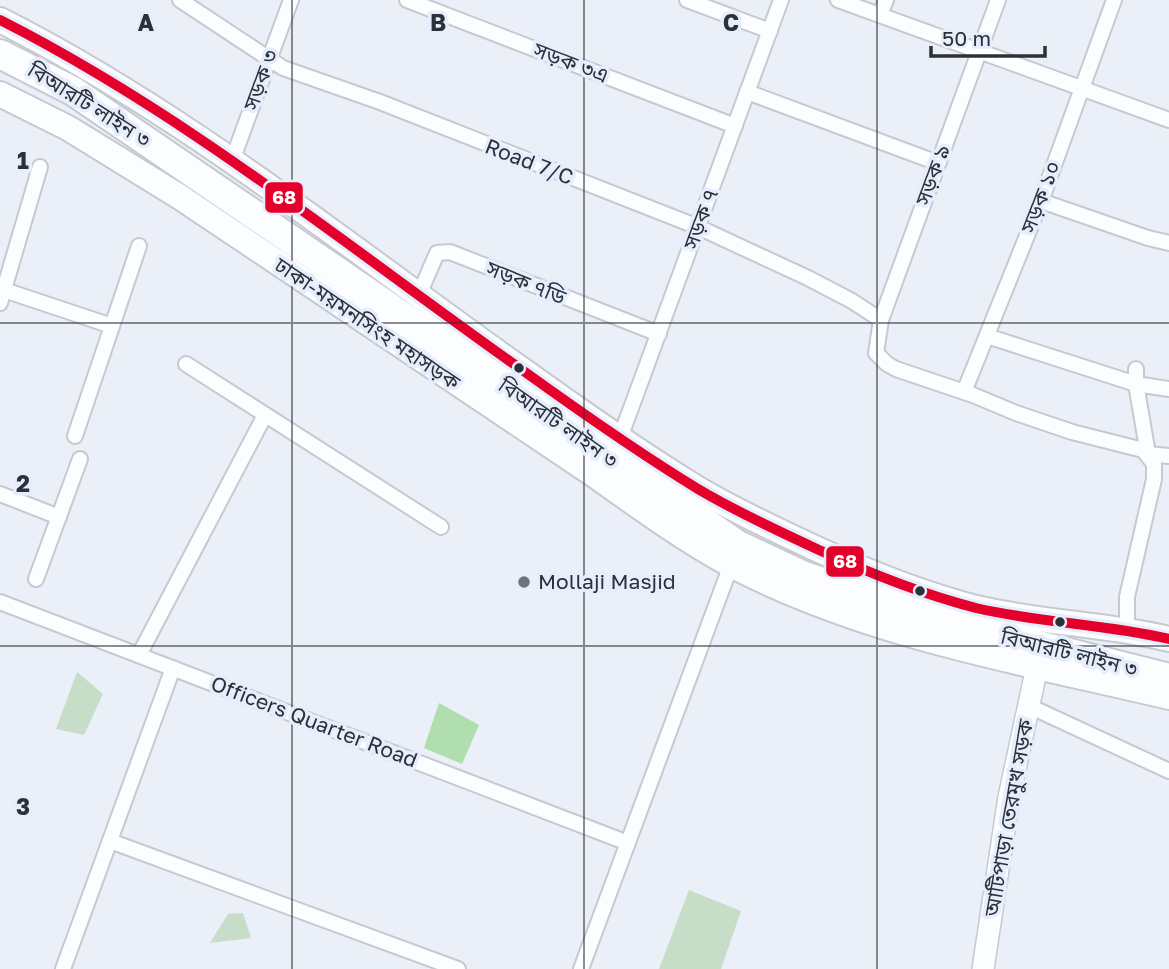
<svg xmlns="http://www.w3.org/2000/svg" width="1169" height="969" viewBox="0 0 1169 969" font-family="'Golos Text','Noto Sans Bengali',sans-serif">
  <style>
    .green { fill: #c6dec8 }
    .water { fill: #b0deae }
    .lines { fill: none; stroke-linecap: round; stroke-linejoin: round }
    .minor-casing { stroke: #c6cad0; stroke-width: 18 }
    .secondary-casing { stroke: #c6cad0; stroke-width: 24 }
    .trunk-casing { stroke: #c6cad0; stroke-width: 28 }
    .motorway-casing { stroke: #c6cad0; stroke-width: 32 }
    .minor { stroke: #fcfdfe; stroke-width: 14 }
    .secondary { stroke: #fcfdfe; stroke-width: 21 }
    .trunk { stroke: #fcfdfe; stroke-width: 24 }
    .motorway { stroke: #fcfdfe; stroke-width: 28 }
    .bus-1-casing { stroke: #e6edfc; stroke-width: 16 }
    .bus-1 { stroke: #e4002b; stroke-width: 10 }
    .grid { fill: none; stroke: #2c3037; stroke-width: 2; stroke-opacity: 0.55 }
    .bus-dot { fill: #2c3037; stroke: #e6edfc; stroke-width: 2.5 }
    .poi-dot { fill: #6f737a; stroke: #e6edfc; stroke-width: 2.5 }
    .labels { text-anchor: middle; stroke-width: 7; stroke-linejoin: round; paint-order: stroke }
    .street-label { font-size: 21px; fill: #2c3037; stroke: #e6edfc }
    .poi-label { font-size: 21px; fill: #2c3037; stroke: #e6edfc; text-anchor: start }
    .grid-label { font-size: 23px; text-anchor: middle; font-weight: bold; fill: #2c3037; stroke: #e6edfc; stroke-width: 7; stroke-linejoin: round; paint-order: stroke }
    .line-badge { stroke: #e6edfc; stroke-width: 2.5 }
    .badge-label { font-size: 19px; text-anchor: middle; font-weight: bold; fill: #fff }
  </style>
  <rect width="100%" height="100%" fill="#ebeff7"/>
  <!-- green -->
  <g class="green">
    <polygon points="77,672 103,694 84,735 56,729"/>
    <polygon points="689,890 741,911 721,969 659,969"/>
    <polygon points="243,913 251,938 210,943 228,914"/>
  </g>
  <!-- water -->
  <polygon class="water" points="439,703 479,725 462,764 424,748"/>
  <g class="lines">
    <!-- minor casing -->
    <g class="minor-casing">
      <g id="minor">
        <polyline points="180,0 283,68 380,102 698,227 808,278 852,301 881,320"/>
        <polyline points="407,0 735,126"/>
        <polyline points="687,0 770,31"/>
        <polyline points="838,0 1169,120"/>
        <polyline points="998,0 881,320 876,353 887,364 896,369 973,395 1016,413 1072,432 1143,450 1154,464 1154,479 1127,597 1127,629"/>
        <polyline points="880,15 886,0"/>
        <polyline points="747,92 938,163"/>
        <polyline points="232,161 291,0"/>
        <polyline points="1041,201 1148,238 1169,243"/>
        <polyline points="4,290 112,326"/>
        <polyline points="418,297 437,253 450,252 659,334"/>
        <polyline points="0,303 40,167"/>
        <polyline points="987,336 1136,384 1169,389"/>
        <polyline points="186,364 441,527"/>
        <polyline points="1136,369 1136,384 1148,454 1169,456"/>
        <polyline points="964,392 1041,201 1114,0"/>
        <polyline points="75,436 139,246"/>
        <polyline points="620,438 781,0"/>
        <polyline points="0,494 59,517"/>
        <polyline points="36,579 80,459"/>
        <polyline points="0,602 628,843"/>
        <polyline points="139,655 265,415"/>
        <polyline points="1029,706 1169,771"/>
        <polyline points="110,841 458,969"/>
        <polyline points="63,969 173,668"/>
        <polyline points="581,969 731,565"/>
      </g>
    </g>
    <!-- secondary casing -->
    <g class="secondary-casing">
      <polyline id="secondary" points="983,969 1009,797 1037,667"/>
    </g>
    <!-- trunk casing -->
    <g class="trunk-casing">
      <g id="trunk">
        <path d="M0 20C188 115 353 251 525 372 582 413 639 453 698 489 735 511 780 532 819 550 869 573 922 594 976 608 1040 623 1106 624 1169 639"/>
        <path d="M0 94 68 128 180 197 593 474C638 506 683 539 731 565 867 636 1022 662 1169 697"/>
      </g>
    </g>
    <!-- motorway casing -->
    <g class="motorway-casing">
      <polyline id="motorway" points="0,54 73,91 738,545 802,575 881,602 982,631 1169,678"/>
    </g>
    <!-- minor -->
    <use href="#minor" class="minor"/>
    <!-- secondary -->
    <use href="#secondary" class="secondary"/>
    <!-- trunk -->
    <use href="#trunk" class="trunk"/>
    <!-- motorway -->
    <use href="#motorway" class="motorway"/>
    <!-- bus-1 casing -->
    <g class="bus-1-casing">
      <path id="bus-1" d="M0 20C188 115 353 251 525 372 582 413 639 453 698 489 735 511 780 532 819 550 869 573 922 594 976 608 1040 623 1106 624 1169 639"/>
    </g>
    <!-- bus-1 -->
    <use href="#bus-1" class="bus-1"/>
  </g>
  <!-- grid -->
  <path class="grid" d="M292 0V969M584 0V969M877 0V969M0 323H1169M0 646H1169"/>
  <!-- markers -->
  <g class="bus-dot">
    <circle cx="519" cy="368" r="6"/>
    <circle cx="920" cy="591" r="6"/>
    <circle cx="1060" cy="622" r="6"/>
  </g>
  <circle class="poi-dot" cx="524" cy="582" r="7"/>
  <g class="labels">
    <!-- street labels -->
    <g class="street-label">
      <text transform="translate(571 63) rotate(21)" y="7">সড়ক ৩এ</text>
      <text transform="translate(261 80) rotate(-70)" y="7">সড়ক ৩</text>
      <text transform="translate(89 105) rotate(32)" y="7">বিআরটি লাইন ৩</text>
      <text transform="translate(529 162) rotate(21)" y="7">Road 7/C</text>
      <text transform="translate(933 175) rotate(-70)" y="7">সড়ক ৯</text>
      <text transform="translate(1041 197) rotate(-69)" y="7">সড়ক ১০</text>
      <text transform="translate(701 219) rotate(-70)" y="7">সড়ক ৭</text>
      <text transform="translate(526 283) rotate(22)" y="7">সড়ক ৭ডি</text>
      <text transform="translate(367 324) rotate(34)" y="7">ঢাকা-ময়মনসিংহ মহাসড়ক</text>
      <text transform="translate(558 423) rotate(35)" y="7">বিআরটি লাইন ৩</text>
      <text transform="translate(1069 653) rotate(14)" y="7">বিআরটি লাইন ৩</text>
      <text transform="translate(314 722) rotate(21)" y="7">Officers Quarter Road</text>
      <text transform="translate(1009 818) rotate(-80)" y="7">আটিপাড়া তেরমুখ সড়ক</text>
    </g>
    <!-- poi labels -->
    <g class="poi-label">
      <text x="538" y="589">Mollaji Masjid</text>
    </g>
  </g>
  <g class="grid-label">
    <text x="146" y="31">A</text>
    <text x="438" y="31">B</text>
    <text x="731" y="31">C</text>
    <text x="23" y="169">1</text>
    <text x="23" y="492">2</text>
    <text x="23" y="815">3</text>
  </g>
  <g class="line-badge">
    <rect x="264" y="181" width="40" height="33" rx="7" fill="#e4002b"/>
    <rect x="825" y="545" width="40" height="33" rx="7" fill="#e4002b"/>
  </g>
  <g class="badge-label">
    <text x="284" y="204">68</text>
    <text x="845" y="568">68</text>
  </g>
  <!-- scale -->
  <path d="M931 46v10h114v-10" fill="none" stroke="#2c3037" stroke-width="3.5"/>
  <text x="942" y="46" font-size="21" fill="#2c3037" stroke="#e6edfc" stroke-width="5" paint-order="stroke">50 m</text>
</svg>
